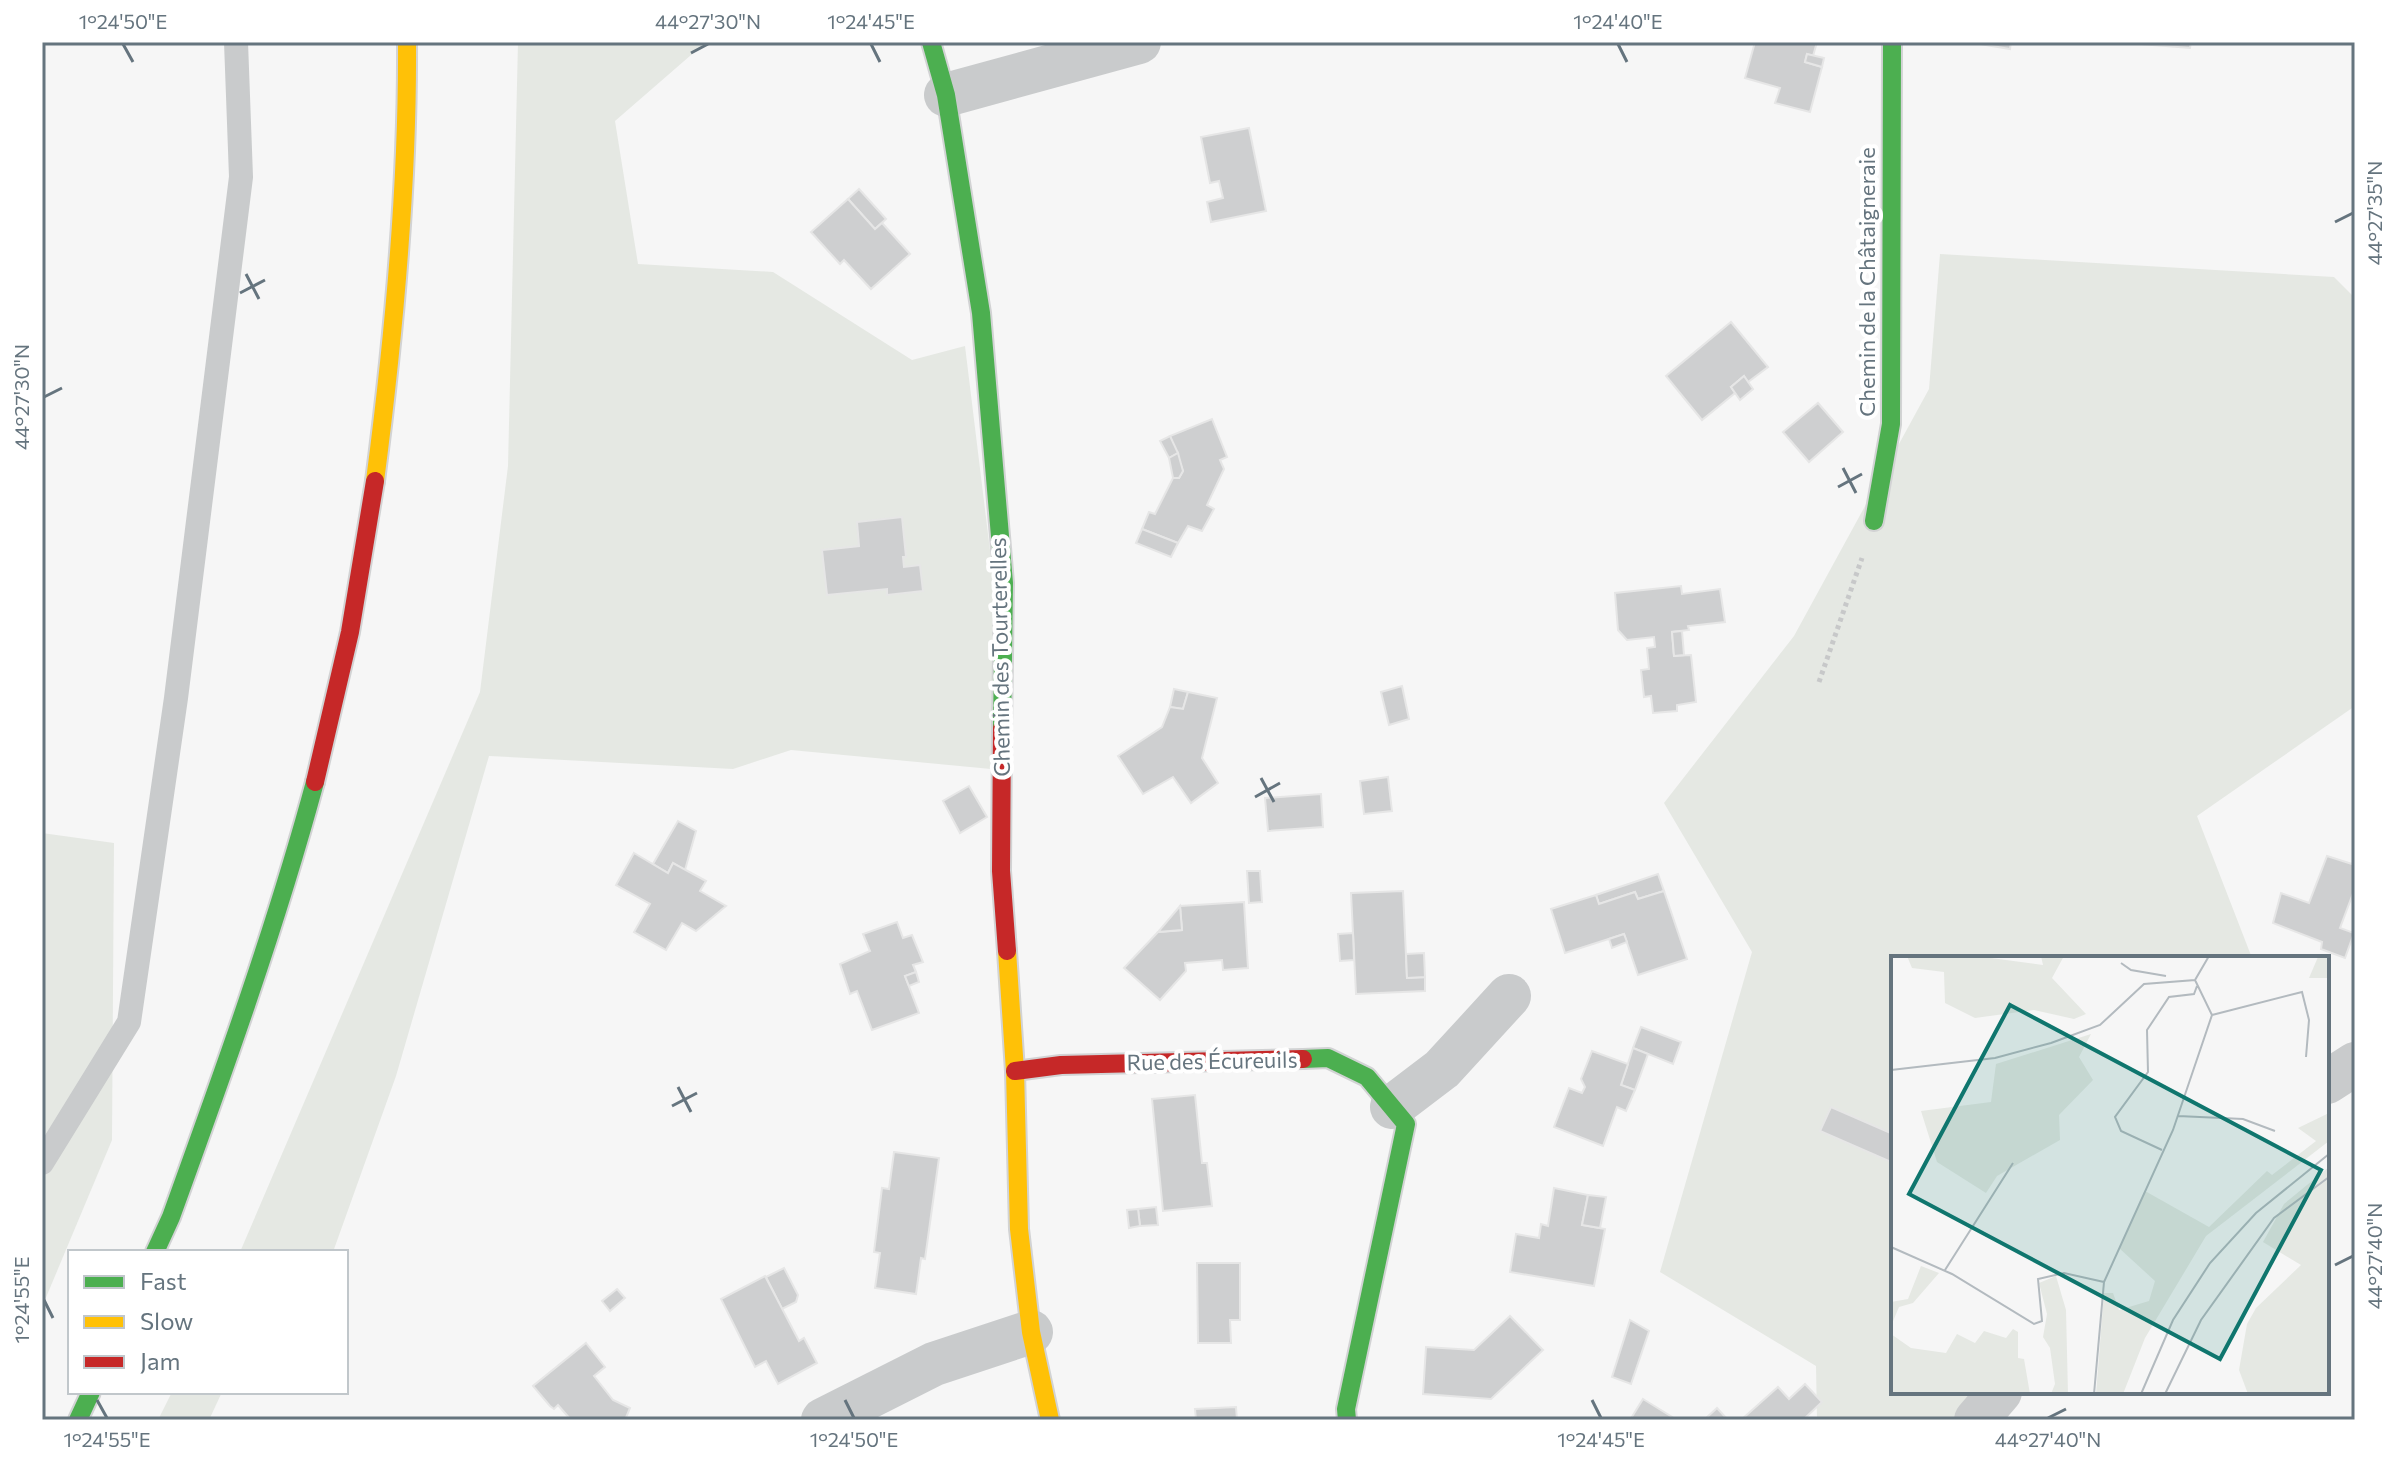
<svg xmlns="http://www.w3.org/2000/svg" width="2397" height="1462" viewBox="0 0 2397 1462" font-family="Commissioner,sans-serif">
  <style>
    .green { fill: #e5e8e3 }
    .building { fill: #cecfd0; stroke: #e6e6e6; stroke-width: 2 }
    .lines { fill: none; stroke-linecap: round; stroke-linejoin: round }
    .fast-casing { stroke: #d2d3d4; stroke-width: 22 }
    .slow-casing { stroke: #d2d3d4; stroke-width: 22 }
    .jam-casing { stroke: #d2d3d4; stroke-width: 22 }
    .path { stroke: #c7c8c9; stroke-width: 5; stroke-dasharray: 4 4; stroke-linecap: butt }
    .lane { stroke: #c9cbcc; stroke-width: 24 }
    .street { stroke: #c9cbcc; stroke-width: 44 }
    .fast { stroke: #4caf50; stroke-width: 18 }
    .slow { stroke: #ffc107; stroke-width: 18 }
    .jam { stroke: #c62828; stroke-width: 18 }
    .ticks { fill: none; stroke: #65747e; stroke-width: 3 }
    .labels { text-anchor: middle; stroke-width: 8; stroke-linejoin: round; paint-order: stroke }
    .street-label { font-size: 22px; fill: #65747e; stroke: #fff }
    .inset-road { fill: none; stroke: #b3babf; stroke-width: 2 }
    .view { fill: #0f766e; fill-opacity: 0.15; stroke: #0f766e; stroke-width: 4 }
    .inset-edge { fill: none; stroke: #65747e; stroke-width: 4 }
    .neatline { fill: none; stroke: #65747e; stroke-width: 3 }
    .ticks-label { font-size: 20px; text-anchor: middle; fill: #65747e }
  </style>
  <rect width="100%" height="100%" fill="#f6f6f6"/>
  <!-- green -->
  <g class="green">
    <polygon points="518,42 706,42 615,121 638,264 773,272 912,360 965,346 994,583 991,769 791,750 733,769 489,756 396,1076 333,1252 240,1252 480,692 508,466"/>
    <polygon points="1940,254 2334,277 2355,298 2355,706 2197,816 2252,958 1893,958 1893,1392 1991,1392 1959,1420 1817,1420 1816,1366 1660,1272 1752,952 1664,803 1794,636 1929,389"/>
    <polygon points="42,833 114,843 112,1140 42,1307"/>
    <polygon points="172,1392 222,1392 209,1420 158,1420"/>
  </g>
  <!-- building -->
  <g class="building">
    <polygon points="1755,42 1817,42 1813,56 1807,54 1805,62 1822,67 1810,112 1775,103 1780,88 1745,78"/>
    <polygon points="1968,42 2011,42 2010,49"/>
    <polygon points="2114,42 2191,42 2190,48"/>
    <polygon points="1807,54 1824,58 1822,67 1805,62"/>
    <polygon points="1249,128 1266,211 1211,222 1207,202 1223,198 1219,181 1210,183 1201,137"/>
    <polygon points="859,189 886,219 875,229 848,199"/>
    <polygon points="848,199 875,229 882,223 910,254 871,289 844,260 840,264 811,232"/>
    <polygon points="1731,322 1768,367 1748,382 1744,376 1731,387 1735,393 1702,420 1666,376"/>
    <polygon points="1744,376 1753,389 1740,400 1731,387"/>
    <polygon points="1818,403 1843,432 1809,462 1783,432"/>
    <polygon points="1212,419 1227,457 1220,460 1224,469 1207,505 1214,509 1202,531 1188,526 1178,543 1142,529 1149,512 1155,514 1173,478 1179,478 1183,471 1170,436"/>
    <polygon points="1170,436 1178,453 1169,458 1160,441"/>
    <polygon points="1178,453 1183,471 1179,478 1173,478 1169,458"/>
    <polygon points="902,517 906,557 903,557 904,567 920,565 923,591 887,595 887,589 827,595 822,550 859,546 857,522"/>
    <polygon points="1142,529 1178,543 1171,557 1136,543"/>
    <polygon points="1681,586 1682,594 1720,589 1725,622 1688,626 1689,630 1672,632 1674,656 1691,655 1696,702 1677,705 1677,711 1653,713 1651,696 1644,697 1641,670 1649,669 1647,648 1655,647 1654,637 1627,640 1618,630 1615,593"/>
    <polygon points="1682,631 1684,655 1674,656 1672,632"/>
    <polygon points="1402,686 1409,719 1389,725 1381,692"/>
    <polygon points="1174,689 1188,692 1183,709 1170,707"/>
    <polygon points="1188,692 1217,698 1202,758 1218,783 1191,803 1173,777 1143,794 1118,756 1162,727 1170,707 1183,709"/>
    <polygon points="1388,777 1392,811 1364,814 1360,781"/>
    <polygon points="969,786 987,817 960,833 943,801"/>
    <polygon points="1321,794 1323,827 1268,831 1265,798"/>
    <polygon points="678,821 696,831 685,870 673,863 668,873 653,864"/>
    <polygon points="634,853 668,873 673,863 706,881 700,891 726,906 696,931 682,923 666,950 634,932 650,904 616,885"/>
    <polygon points="2327,856 2352,864 2355,858 2355,888 2340,928 2354,933 2345,958 2321,949 2322,942 2273,923 2281,893 2309,903"/>
    <polygon points="1247,871 1260,871 1262,902 1249,903"/>
    <polygon points="1658,874 1664,891 1638,899 1635,892 1599,904 1596,895"/>
    <polygon points="1403,891 1407,978 1425,977 1425,991 1356,994 1351,893"/>
    <polygon points="1664,891 1687,959 1638,975 1624,934 1565,953 1551,909 1596,895 1599,904 1635,892 1638,899"/>
    <polygon points="1244,902 1248,968 1223,970 1222,960 1185,963 1186,971 1160,1000 1124,968 1158,932 1182,930 1180,906"/>
    <polygon points="1180,906 1182,930 1158,932"/>
    <polygon points="897,922 903,938 912,935 923,962 913,965 916,972 905,976 919,1013 872,1030 857,991 850,994 840,964 870,951 863,934"/>
    <polygon points="1353,933 1354,960 1340,961 1338,934"/>
    <polygon points="1624,934 1627,942 1612,948 1609,939"/>
    <polygon points="1424,953 1425,977 1407,978 1406,954"/>
    <polygon points="916,972 919,982 909,986 905,976"/>
    <polygon points="1641,1027 1681,1042 1673,1064 1633,1048"/>
    <polygon points="1633,1048 1648,1054 1635,1090 1621,1085"/>
    <polygon points="1592,1051 1628,1064 1621,1085 1635,1090 1626,1111 1617,1107 1603,1146 1554,1127 1569,1088 1582,1093 1585,1087 1581,1079"/>
    <polygon points="1195,1095 1202,1163 1207,1163 1212,1206 1163,1211 1152,1099"/>
    <polygon points="1831,1107 1893,1134 1891,1162 1820,1131"/>
    <polygon points="894,1152 939,1158 925,1259 921,1258 916,1294 875,1288 880,1253 874,1252 882,1188 889,1189"/>
    <polygon points="1554,1188 1588,1195 1582,1225 1605,1229 1594,1286 1510,1272 1516,1234 1539,1238 1541,1224 1548,1226"/>
    <polygon points="1588,1195 1606,1197 1600,1228 1582,1225"/>
    <polygon points="1156,1207 1158,1225 1140,1226 1138,1209"/>
    <polygon points="1138,1209 1140,1226 1129,1228 1127,1210"/>
    <polygon points="1197,1263 1240,1263 1240,1320 1230,1320 1231,1343 1198,1343"/>
    <polygon points="784,1268 798,1295 796,1302 782,1309 766,1277"/>
    <polygon points="765,1276 799,1341 804,1338 817,1363 778,1384 766,1361 755,1367 721,1299"/>
    <polygon points="617,1289 625,1298 610,1311 602,1301"/>
    <polygon points="1510,1316 1543,1350 1491,1399 1423,1394 1426,1347 1474,1350"/>
    <polygon points="1630,1320 1649,1331 1631,1384 1612,1377"/>
    <polygon points="586,1343 605,1367 594,1376 613,1400 630,1408 625,1420 571,1420 558,1405 554,1409 550,1406 533,1386"/>
    <polygon points="1805,1384 1822,1402 1803,1420 1741,1420 1778,1387 1789,1399"/>
    <polygon points="1643,1399 1677,1420 1630,1420"/>
    <polygon points="1236,1407 1237,1420 1196,1420 1195,1409"/>
    <polygon points="1717,1408 1728,1420 1704,1420"/>
  </g>
  <g class="lines">
    <!-- fast casing -->
    <g class="fast-casing">
      <g id="fast">
        <polyline points="931,42 946,95 981,313 1004,583 1002,728"/>
        <polyline points="1874,521 1891,424 1892,42"/>
        <polyline points="1303,1059 1328,1058 1367,1077 1406,1124 1346,1409 1347,1420"/>
        <path d="M155 1252 171 1217C223 1073 275 930 315 782"/>
        <polyline points="78,1420 91,1392"/>
      </g>
    </g>
    <!-- slow casing -->
    <g class="slow-casing">
      <g id="slow">
        <path d="M375 481C394 336 408 188 407 42"/>
        <polyline points="1007,951 1015,1071 1019,1229 1031,1332 1050,1420"/>
      </g>
    </g>
    <!-- jam casing -->
    <g class="jam-casing">
      <g id="jam">
        <polyline points="1002,728 1001,871 1007,951"/>
        <polyline points="315,782 350,632 375,481"/>
        <polyline points="1015,1071 1061,1065 1303,1059"/>
      </g>
    </g>
    <!-- path -->
    <polyline class="path" points="1819,682 1862,558"/>
    <!-- lane -->
    <polyline class="lane" points="42,1163 129,1022 176,698 241,177 236,42"/>
    <!-- street -->
    <g class="street">
      <polyline points="946,95 1139,42"/>
      <polyline points="2327,1082 2355,1064"/>
      <polyline points="1392,1107 1442,1069 1509,996"/>
      <polyline points="823,1420 934,1364 1031,1332"/>
      <polyline points="1976,1420 2000,1392"/>
    </g>
    <!-- fast -->
    <use href="#fast" class="fast"/>
    <!-- slow -->
    <use href="#slow" class="slow"/>
    <!-- jam -->
    <use href="#jam" class="jam"/>
  </g>
  <!-- ticks -->
  <path class="ticks" d="M123 44 133 62M871 44 880 62M1618 44 1627 62M691 53 708 44M2335 222 2353 213M246 274 259 299M240 293 265 280M44 397 62 388M1843 468 1856 493M1838 487 1862 474M1261 778 1274 802M1255 797 1280 783M678 1087 691 1112M672 1106 697 1093M2335 1265 2353 1256M44 1300 53 1318M97 1400 107 1418M845 1400 854 1418M1592 1400 1601 1418M2048 1418 2066 1409"/>
  <g class="labels">
    <!-- street labels -->
    <g class="street-label">
      <text transform="translate(1867 282) rotate(-90)" y="8">Chemin de la Châtaigneraie</text>
      <text transform="translate(1000 657) rotate(-91)" y="8">Chemin des Tourterelles</text>
      <text transform="translate(1212 1061) rotate(-1)" y="8">Rue des Écureuils</text>
    </g>
  </g>
  <!-- overview -->
  <g transform="translate(1891 956)">
    <rect width="438" height="438" fill="#f6f6f6"/>
    <path d="M16 0H85L152 9 150 0H173L161 22 195 58 183 63 143 54 84 62 54 47 53 16 21 12ZM427 1 438 2V22H418ZM200 78 188 101 202 124 168 159 169 184 106 220 95 237 46 206 30 155 100 146 105 108ZM438 157V185L315 280 254 382 232 438H205L213 337H222L228 354 258 345 264 325 228 292 254 235 318 271 376 215 381 219 425 185 407 172ZM438 211V438H357L348 414 356 368 365 352 410 309 372 286 393 248ZM30 310 48 317 22 347 8 351 0 370V346L17 343ZM165 320 175 354 177 438H160L164 428 159 392 152 381 156 358 148 327ZM122 373 127 376V402L133 403 139 438H0V378L20 392 55 397 66 378 84 387 93 375 115 382Z" fill="#e5e8e3"/>
    <path class="inset-road" d="M230 7 240 14 275 20M321 59 411 36 418 64 415 101M0 114 104 102 160 87 209 69 253 28 304 24 318 0M287 160 352 163 384 175M271 194 230 175 224 161 257 116 256 74 278 41 303 38 306 30M0 291 61 318 143 368 151 365 147 323 173 317 213 326M54 314 122 207M203 438 213 326 282 174 321 59 304 24M250 438 282 364 319 307 365 257 438 198M274 438 310 364 383 262 438 221"/>
    <path class="view" d="M119 49 430 214 329 403 18 238Z"/>
    <rect width="438" height="438" class="inset-edge"/>
  </g>
  <!-- border -->
  <rect width="2397" height="1462" fill="none" stroke="#ffffff" stroke-width="88"/>
  <!-- legend -->
  <rect x="68" y="1250" width="280" height="144" fill="#ffffff" stroke="#c1c7cb" stroke-width="2"/>
  <rect x="84" y="1276" width="40" height="12" fill="#4caf50" stroke="#c1c7cb" stroke-width="2"/>
  <text x="140" y="1290" font-size="24" fill="#65747e">Fast</text>
  <rect x="84" y="1316" width="40" height="12" fill="#ffc107" stroke="#c1c7cb" stroke-width="2"/>
  <text x="140" y="1330" font-size="24" fill="#65747e">Slow</text>
  <rect x="84" y="1356" width="40" height="12" fill="#c62828" stroke="#c1c7cb" stroke-width="2"/>
  <text x="140" y="1370" font-size="24" fill="#65747e">Jam</text>
  <rect x="44" y="44" width="2309" height="1374" class="neatline"/>
  <g class="ticks-label">
    <text x="123" y="29">1°24'50"E</text>
    <text x="708" y="29">44°27'30"N</text>
    <text x="871" y="29">1°24'45"E</text>
    <text x="1618" y="29">1°24'40"E</text>
    <text transform="translate(2375 213) rotate(-90)" y="7">44°27'35"N</text>
    <text transform="translate(22 397) rotate(-90)" y="7">44°27'30"N</text>
    <text transform="translate(2375 1256) rotate(-90)" y="7">44°27'40"N</text>
    <text transform="translate(22 1300) rotate(-90)" y="7">1°24'55"E</text>
    <text x="107" y="1447">1°24'55"E</text>
    <text x="854" y="1447">1°24'50"E</text>
    <text x="1601" y="1447">1°24'45"E</text>
    <text x="2048" y="1447">44°27'40"N</text>
  </g>
</svg>
